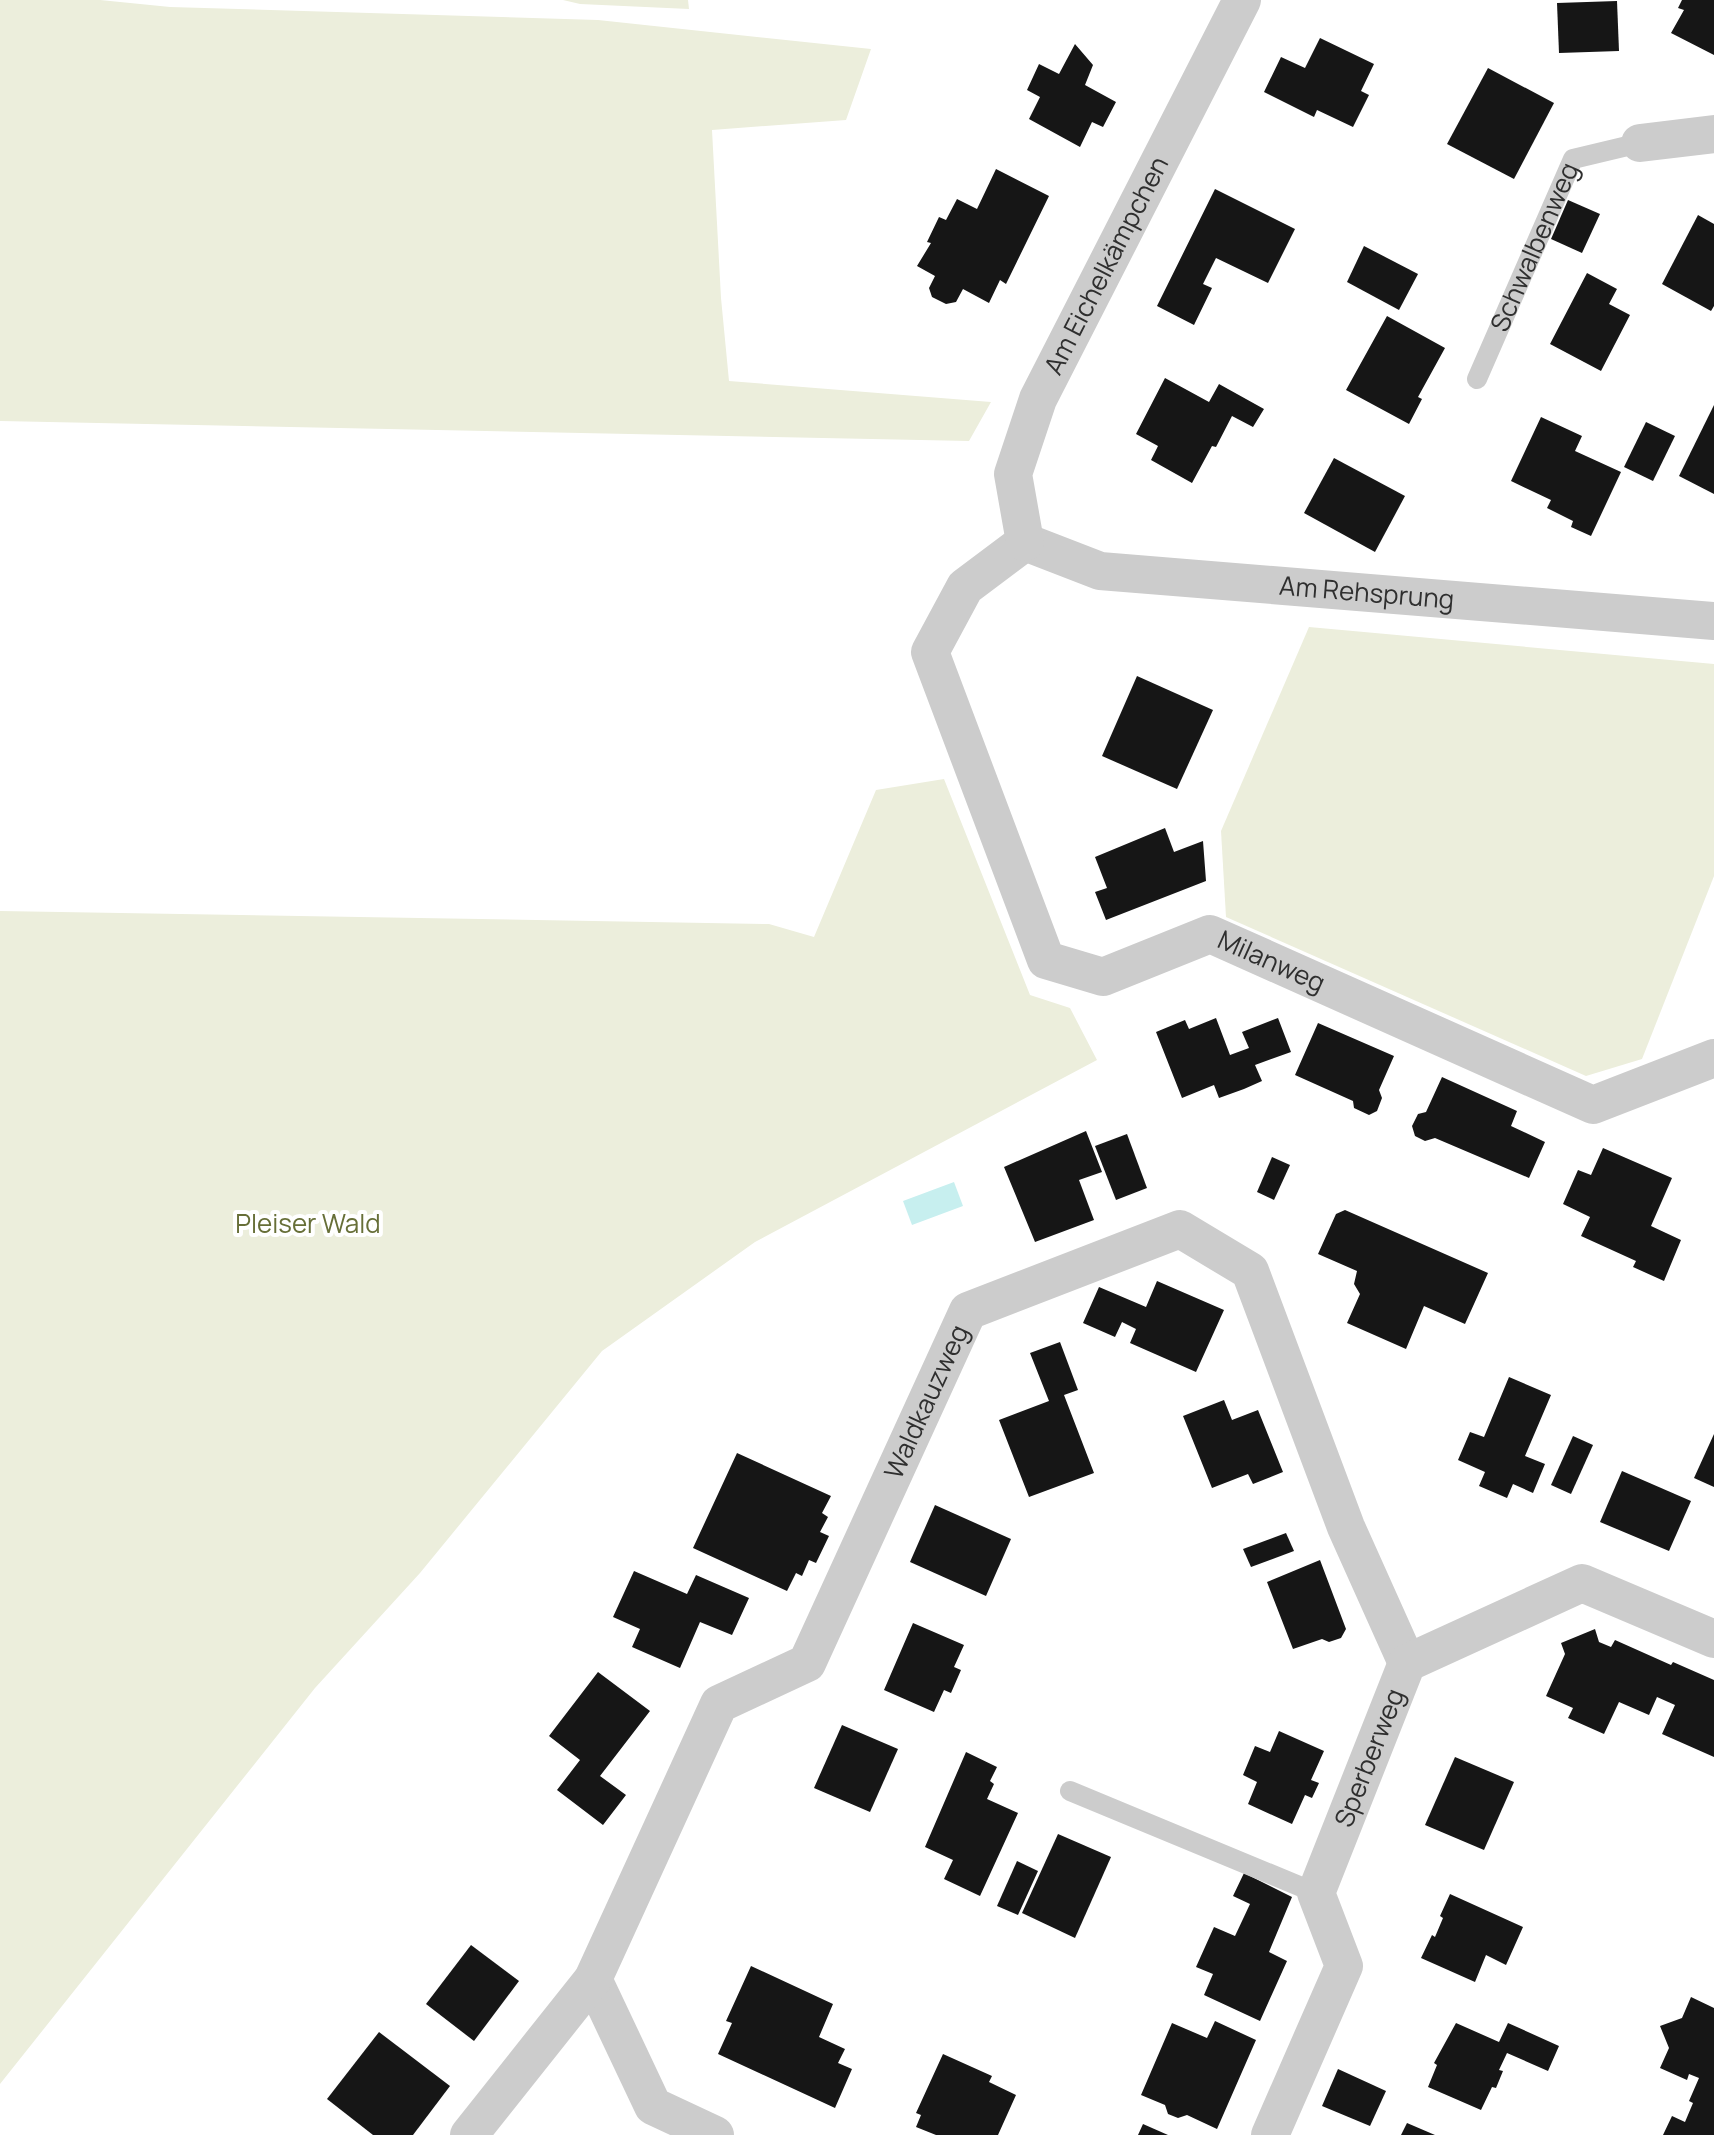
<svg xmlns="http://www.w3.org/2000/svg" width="1714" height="2135" viewBox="0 0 1714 2135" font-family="Manrope,sans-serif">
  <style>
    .green { fill: #eceedc }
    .water { fill: #c7efef }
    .building { fill: #161616 }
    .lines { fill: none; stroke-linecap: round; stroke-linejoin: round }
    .lane { stroke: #ccc; stroke-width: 20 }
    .street { stroke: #ccc; stroke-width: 38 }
    .labels { text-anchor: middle; stroke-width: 8; stroke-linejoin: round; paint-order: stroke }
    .street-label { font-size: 26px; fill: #2f2f2f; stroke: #fff }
    .park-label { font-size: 26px; fill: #676f38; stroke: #fff }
  </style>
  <rect width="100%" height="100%" fill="#fff"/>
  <!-- green -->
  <g class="green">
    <polygon points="0,0 100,0 170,7 598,20 871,49 846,120 712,130 721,298 729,381 991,402 969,441 0,421"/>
    <polygon points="563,0 688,0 689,9 580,4"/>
    <polygon points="1309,627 1714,664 1714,876 1642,1059 1586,1076 1226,917 1221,831"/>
    <polygon points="944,779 1030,995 1070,1008 1097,1060 755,1242 602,1351 420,1573 315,1688 0,2084 0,911 769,924 814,937 876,790"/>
  </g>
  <!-- water -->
  <polygon class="water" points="954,1182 963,1206 912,1225 903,1201"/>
  <!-- building -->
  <g class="building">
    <polygon points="1682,0 1714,0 1714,55 1671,33 1684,10 1678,8"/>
    <polygon points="1617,1 1619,51 1559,53 1557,3"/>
    <polygon points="1320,38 1374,64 1361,91 1369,95 1353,127 1317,110 1314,117 1264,92 1281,57 1305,68"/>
    <polygon points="1075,44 1093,65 1085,85 1116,102 1103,127 1092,122 1080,147 1029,119 1040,97 1027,90 1039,64 1059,74"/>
    <polygon points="1488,68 1554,103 1514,179 1447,144"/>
    <polygon points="996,169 1049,196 1006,284 1000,280 989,303 963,289 956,302 946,304 932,297 929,288 935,276 917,266 931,243 927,242 939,217 946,220 957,199 977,209"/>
    <polygon points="1215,189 1295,229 1268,283 1216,258 1203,284 1212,288 1194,325 1157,306"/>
    <polygon points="1568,200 1600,214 1582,253 1551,239"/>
    <polygon points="1698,215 1714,224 1714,306 1711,311 1662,284"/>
    <polygon points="1364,246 1418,274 1399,310 1347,282"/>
    <polygon points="1587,273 1617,289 1609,304 1630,315 1601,371 1550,344"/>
    <polygon points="1387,316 1445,348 1418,397 1422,399 1409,424 1346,390"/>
    <polygon points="1165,378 1209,402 1219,384 1264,409 1253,427 1232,416 1216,447 1212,446 1192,483 1151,460 1158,446 1136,434"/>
    <polygon points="1714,405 1714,494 1679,476"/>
    <polygon points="1541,417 1582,436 1575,451 1621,472 1591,536 1571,527 1573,521 1547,508 1551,500 1511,481"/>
    <polygon points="1646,422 1675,436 1653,481 1624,467"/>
    <polygon points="1334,458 1405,496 1375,552 1304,513"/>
    <polygon points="1137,676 1213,710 1177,789 1102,756"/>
    <polygon points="1165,828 1174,852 1203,841 1206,881 1106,920 1095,892 1107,888 1095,857"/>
    <polygon points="1216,1018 1230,1055 1249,1048 1242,1032 1278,1018 1291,1052 1255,1065 1262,1081 1244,1089 1219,1098 1214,1085 1182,1098 1156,1032 1185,1020 1189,1029"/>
    <polygon points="1318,1023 1394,1056 1379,1090 1382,1098 1377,1111 1369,1115 1354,1108 1353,1101 1295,1075"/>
    <polygon points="1442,1077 1517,1111 1511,1126 1545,1142 1529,1178 1435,1138 1425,1141 1415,1136 1412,1126 1418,1114 1426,1112"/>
    <polygon points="1086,1131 1102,1172 1079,1180 1094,1220 1035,1242 1004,1167"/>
    <polygon points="1127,1134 1147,1188 1116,1200 1095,1146"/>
    <polygon points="1603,1148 1672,1178 1651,1226 1681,1240 1664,1281 1633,1267 1636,1261 1581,1236 1590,1217 1563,1204 1578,1170 1591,1175"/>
    <polygon points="1272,1157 1290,1165 1274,1200 1257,1192"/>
    <polygon points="1345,1210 1488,1273 1465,1324 1424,1306 1406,1349 1347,1323 1360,1294 1354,1284 1357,1271 1318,1254 1336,1214"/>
    <polygon points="1157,1281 1224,1310 1196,1372 1130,1343 1136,1329 1122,1322 1115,1337 1083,1323 1099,1287 1146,1307"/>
    <polygon points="1060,1342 1078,1390 1064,1395 1094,1473 1029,1497 999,1420 1049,1401 1030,1353"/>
    <polygon points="1509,1377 1551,1395 1525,1456 1545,1464 1533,1493 1513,1484 1507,1498 1479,1486 1485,1472 1458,1460 1470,1432 1484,1437"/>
    <polygon points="1224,1400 1232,1420 1258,1410 1283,1472 1253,1484 1248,1474 1212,1488 1183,1416"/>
    <polygon points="1714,1434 1714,1487 1694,1478"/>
    <polygon points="1573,1436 1593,1445 1571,1494 1551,1485"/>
    <polygon points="737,1453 831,1496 822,1513 828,1517 820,1532 829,1536 816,1563 809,1560 802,1576 796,1573 787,1591 693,1548"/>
    <polygon points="1622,1471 1691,1501 1669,1551 1600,1522"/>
    <polygon points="935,1505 1011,1539 986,1596 910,1562"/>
    <polygon points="1286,1533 1294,1551 1251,1567 1243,1549"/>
    <polygon points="1320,1560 1346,1629 1341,1638 1329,1642 1322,1639 1293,1649 1267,1582"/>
    <polygon points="634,1571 687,1594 696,1575 749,1598 732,1635 700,1622 680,1668 632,1647 640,1629 613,1617"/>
    <polygon points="913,1623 964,1645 954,1667 961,1670 951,1693 944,1690 934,1712 884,1690"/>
    <polygon points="1595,1629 1599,1642 1611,1647 1615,1640 1671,1665 1673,1662 1714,1680 1714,1757 1662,1734 1675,1705 1657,1697 1649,1715 1619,1702 1604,1734 1568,1718 1573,1708 1546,1696 1565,1654 1561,1643"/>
    <polygon points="598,1672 650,1711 600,1776 626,1795 603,1825 557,1790 580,1760 549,1736"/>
    <polygon points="842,1725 898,1749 870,1812 814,1788"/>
    <polygon points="1279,1731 1324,1751 1311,1780 1319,1783 1312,1798 1305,1795 1292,1824 1248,1804 1257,1782 1243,1775 1255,1746 1270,1752"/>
    <polygon points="966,1752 997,1767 990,1781 994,1784 987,1799 1018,1813 980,1896 944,1879 953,1860 925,1847"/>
    <polygon points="1455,1757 1514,1782 1484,1850 1425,1825"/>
    <polygon points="1058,1834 1111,1857 1075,1938 1022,1913"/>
    <polygon points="1017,1861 1038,1871 1018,1915 997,1906"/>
    <polygon points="1244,1873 1292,1897 1269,1952 1287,1961 1260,2021 1204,1995 1213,1974 1196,1967 1214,1927 1235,1936 1250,1904 1233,1896"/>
    <polygon points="1450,1894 1523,1927 1506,1965 1486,1955 1475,1982 1421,1958 1432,1935 1435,1937 1443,1918 1440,1916"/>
    <polygon points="471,1945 519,1981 474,2041 426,2004"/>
    <polygon points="751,1966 833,2004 819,2037 845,2049 838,2063 852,2069 835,2108 718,2054 732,2023 726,2021"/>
    <polygon points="1691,1997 1714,2008 1714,2135 1663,2135 1672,2116 1685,2122 1693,2103 1689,2101 1699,2078 1689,2074 1687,2080 1660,2068 1669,2048 1660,2026 1682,2018"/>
    <polygon points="1215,2021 1256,2040 1217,2129 1187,2115 1178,2118 1168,2114 1165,2105 1141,2095 1172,2023 1207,2038"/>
    <polygon points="1456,2023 1499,2042 1508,2023 1559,2046 1548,2071 1507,2053 1499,2070 1503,2071 1496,2088 1492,2087 1481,2110 1428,2087 1437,2065 1434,2063"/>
    <polygon points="379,2032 450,2086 413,2135 373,2135 327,2099"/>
    <polygon points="943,2054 992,2076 989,2082 1016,2095 998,2135 936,2135 916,2127 921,2115 916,2113"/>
    <polygon points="1338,2069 1386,2091 1370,2126 1322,2106"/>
    <polygon points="1407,2123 1435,2135 1401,2135"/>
    <polygon points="1143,2124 1168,2135 1138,2135"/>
  </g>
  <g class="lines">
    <!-- lane -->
    <g class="lane">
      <path id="s1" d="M1477 379 1573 159 1640 143"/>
      <polyline points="1070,1791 1316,1893"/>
    </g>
    <!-- street -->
    <g class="street">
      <polyline points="1640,143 1714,134"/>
      <path id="s2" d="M1025 542 965 587 930 652 1046 960 1103 977 1210 934 1593 1105 1714 1058"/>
      <path id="s3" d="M1025 542 1100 571 1714 621"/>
      <path id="s4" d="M1025 542 1013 474 1038 399 1242 0"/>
      <polyline points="593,1979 653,2106 715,2135"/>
      <path id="s5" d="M469 2135 593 1979 719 1704 807 1663 968 1311 1180 1229 1250 1271 1346 1527 1407 1663"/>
      <path id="s6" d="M1270 2135 1344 1966 1316 1893 1407 1663 1582 1583 1714 1639"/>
    </g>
  </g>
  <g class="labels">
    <!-- street labels -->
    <g class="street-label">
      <text dy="9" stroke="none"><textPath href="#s1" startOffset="144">Schwalbenweg</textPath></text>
      <text dy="9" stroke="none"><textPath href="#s4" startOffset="298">Am Eichelkämpchen</textPath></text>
      <text dy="9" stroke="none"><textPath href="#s3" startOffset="348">Am Rehsprung</textPath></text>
      <text dy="9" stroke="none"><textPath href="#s2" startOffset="720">Milanweg</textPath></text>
      <text dy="9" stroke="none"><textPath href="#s5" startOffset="886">Waldkauzweg</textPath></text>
      <text dy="9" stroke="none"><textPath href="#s6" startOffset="408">Sperberweg</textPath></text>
    </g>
    <!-- park labels -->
    <g class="park-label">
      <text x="308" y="1233">Pleiser Wald</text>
    </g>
  </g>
</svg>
